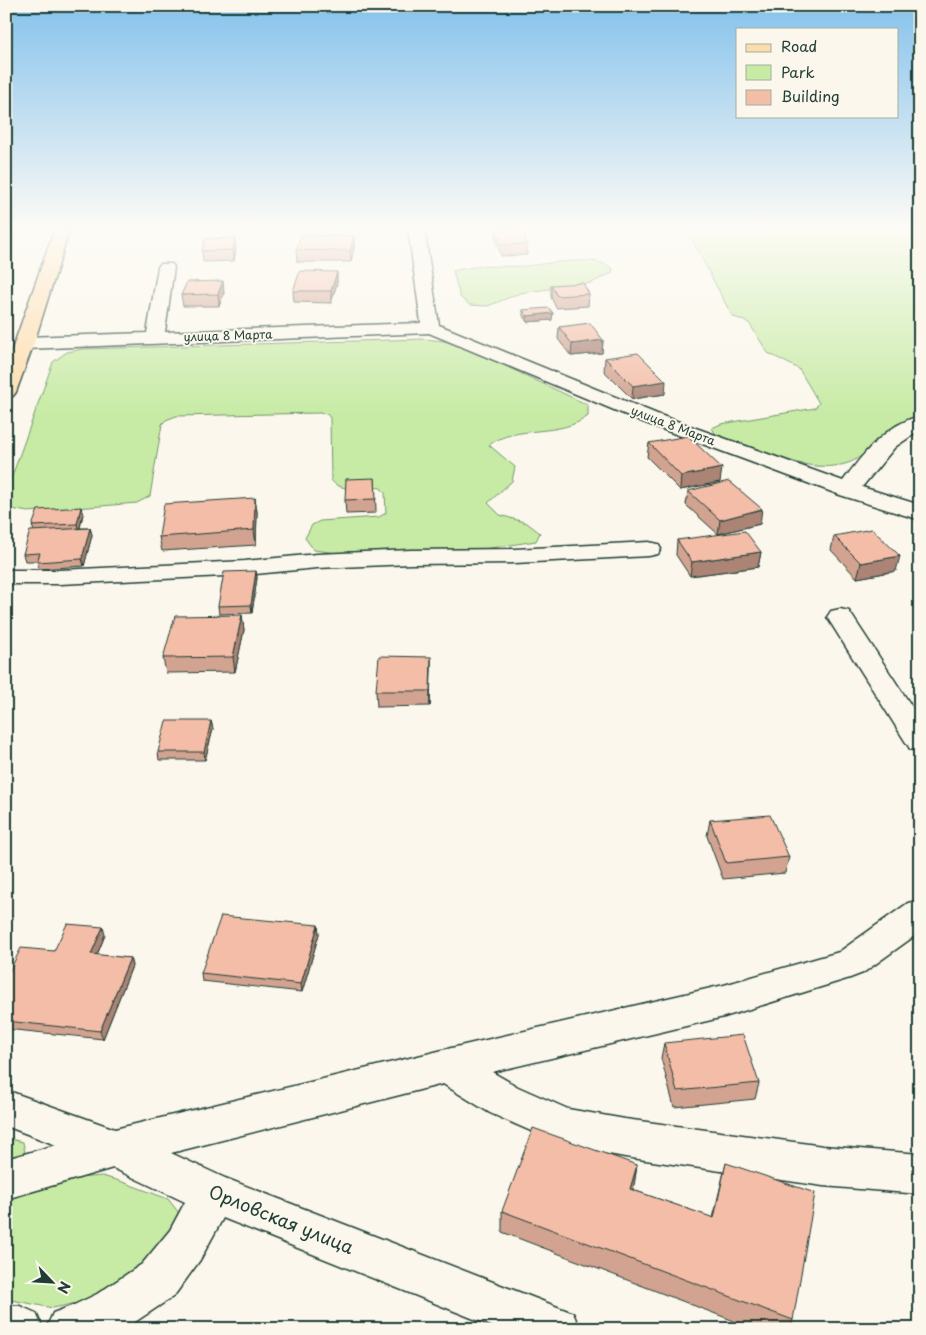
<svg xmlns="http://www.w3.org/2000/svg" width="926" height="1335" viewBox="0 0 926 1335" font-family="'Playpen Sans',sans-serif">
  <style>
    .green { fill: #c7eba5; stroke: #73946c }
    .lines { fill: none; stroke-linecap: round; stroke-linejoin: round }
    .minor-casing { stroke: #1f3d34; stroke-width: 3 }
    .major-casing { stroke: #1f3d34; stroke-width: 3 }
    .minor { fill: #fbf7ec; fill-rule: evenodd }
    .major { fill: #fddcac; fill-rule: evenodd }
    .wall { fill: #d2a390; stroke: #1f3d34 }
    .shaded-wall { fill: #ab8476; stroke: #1f3d34 }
    .building { fill: #f4bda8; stroke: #1f3d34 }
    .labels { text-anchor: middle; stroke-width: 4; stroke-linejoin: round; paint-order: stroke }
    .far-street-label { font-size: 12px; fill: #1f3d34; stroke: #fbf7ec }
    .near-street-label { font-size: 18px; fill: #1f3d34; stroke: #fbf7ec }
  </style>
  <rect width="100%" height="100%" fill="#fbf7ec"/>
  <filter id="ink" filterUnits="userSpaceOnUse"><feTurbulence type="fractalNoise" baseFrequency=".02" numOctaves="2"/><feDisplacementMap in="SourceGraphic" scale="10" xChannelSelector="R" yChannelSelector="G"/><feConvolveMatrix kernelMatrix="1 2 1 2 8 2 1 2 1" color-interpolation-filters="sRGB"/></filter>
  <g filter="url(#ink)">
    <!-- green -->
    <g class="green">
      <polygon points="6,228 19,228 6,268"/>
      <path d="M686 228H920V415C907 420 894 426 883 435 875 441 869 450 861 456 825 484 753 448 716 435L712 428 721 424 815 408 819 403 799 369 768 353 749 323 732 316Z"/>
      <path d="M577 261C591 261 602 260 613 269L612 273 591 283 520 293 488 306 470 305 460 297 453 271C476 264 502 267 527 266 544 264 560 261 577 261Z"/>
      <path d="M424 339 444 341 465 347 588 405V416C560 438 516 424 489 445L515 467 512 481 488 503 500 515 527 523 540 533 536 541 491 548 461 551 337 553 314 550 305 538 312 525 320 521 379 517 386 513 385 493 381 488C365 486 342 494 331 480L330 418 327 414 319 413 176 416 166 420 162 424 150 496 137 503 28 512 6 508V493L53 362 67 352 83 349Z"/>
      <polygon points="6,1138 23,1142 26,1158 6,1167"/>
      <polygon points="102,1176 120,1181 168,1199 179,1213 174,1237 137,1274 87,1301 53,1308 6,1299 6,1199 77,1178"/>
    </g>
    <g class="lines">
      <!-- minor casing -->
      <g class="minor-casing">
        <g id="minor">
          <path d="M408 228H424L439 325 657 414 843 481C863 454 886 424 920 416V430L895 447 862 487 920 505V520L840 495 643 422 429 333 25 349 19 347 16 343 19 339 25 337 147 333 158 267 160 264H172L174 267 165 332 421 323Z"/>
          <polygon points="649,542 658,544 661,549 658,554 649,556 515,563 411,564 317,568 245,575 60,584 6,584 6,570 60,570 245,561 317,554 411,550 515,549"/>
          <polygon points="840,609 849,611 920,719 920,752 910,749 827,617 831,611"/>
          <polygon points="920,900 920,932 863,973 850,978 724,1017 492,1072 518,1087 568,1109 625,1119 823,1146 920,1154 920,1194 823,1186 625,1157 565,1146 490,1113 443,1084 171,1153 225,1178 573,1313 580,1329 499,1329 223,1218 200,1260 174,1296 129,1326 124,1329 46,1329 53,1313 74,1305 97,1294 142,1264 170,1230 185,1202 113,1168 6,1199 6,1159 56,1145 6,1126 6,1090 115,1129 447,1049 724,985 839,952 908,903"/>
          <polygon points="6,1305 20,1306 36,1313 43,1329 6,1329"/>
        </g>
      </g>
      <!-- major casing -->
      <g class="major-casing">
        <polygon id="major" points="55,228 70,228 34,343 16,392 13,396 6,398 6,367"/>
      </g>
      <!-- minor -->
      <use href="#minor" class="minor"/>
      <!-- major -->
      <use href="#major" class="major"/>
    </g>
    <!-- wall -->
    <g class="wall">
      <polygon points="496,229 527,244 527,255 501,256 496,240"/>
      <polygon points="354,236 354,247 351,262 297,262 296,250"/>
      <polygon points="236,249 234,261 203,262 202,251"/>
      <polygon points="337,272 337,283 331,303 294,302 293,291"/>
      <polygon points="551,285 589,294 588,306 556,308 551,297"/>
      <polygon points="224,293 219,306 183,306 181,295"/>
      <polygon points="523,310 552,320 527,322 523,316"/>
      <polygon points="559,327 603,340 602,353 571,356 558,339"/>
      <polygon points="605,358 665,394 632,399 604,371"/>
      <polygon points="649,443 720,482 680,490 647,457"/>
      <polygon points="375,478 376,513 346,514 345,500"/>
      <polygon points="688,491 760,524 718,534 686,505"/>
      <polygon points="255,498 257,512 256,545 162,551 159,537"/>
      <polygon points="83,514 80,528 90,528 92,535 84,566 39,569 37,561 25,561 23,554 34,531 32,526"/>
      <polygon points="834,536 896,571 857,578 831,550"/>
      <polygon points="677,540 761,552 758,567 690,576 676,555"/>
      <polygon points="256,571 257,578 252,613 219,614 218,606"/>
      <polygon points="242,615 244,630 235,672 166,673 163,658"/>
      <polygon points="431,657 430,706 377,707 376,691"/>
      <polygon points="211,721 213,729 205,760 159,760 158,752"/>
      <polygon points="710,820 789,857 785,873 723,879 707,836"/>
      <polygon points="318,925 319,934 302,992 202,981 201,973"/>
      <polygon points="105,935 97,955 130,958 132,966 103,1039 6,1029 6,978 54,951"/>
      <polygon points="664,1043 759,1083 755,1099 674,1107 661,1058"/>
      <polygon points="726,1163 793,1320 790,1329 755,1329 502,1232 502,1211 637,1165 633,1190 713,1218"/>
    </g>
    <!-- shaded-wall -->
    <g class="shaded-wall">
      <polygon points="354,236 354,247 351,262 350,251"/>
      <polygon points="235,238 236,249 234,261 233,250"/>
      <polygon points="337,272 337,283 331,303 331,291"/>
      <polygon points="223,281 224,293 219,306 218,294"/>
      <polygon points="553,313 552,320 527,322 527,316"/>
      <polygon points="603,340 602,353 571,356 572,344"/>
      <polygon points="666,381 665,394 632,399 633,386"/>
      <polygon points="722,468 720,482 680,490 681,476"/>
      <polygon points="255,498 257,512 256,545 254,530"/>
      <polygon points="81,507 83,514 79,531 77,524"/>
      <polygon points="762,509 760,524 718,534 720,520"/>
      <polygon points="90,528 92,535 84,566 82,559"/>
      <polygon points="761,552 758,567 690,576 692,562"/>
      <polygon points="900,556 896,571 857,578 861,563"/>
      <polygon points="256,571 257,578 252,613 251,605"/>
      <polygon points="242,615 244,630 235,672 233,657"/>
      <polygon points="431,657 431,672 430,706 430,691"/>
      <polygon points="211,721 213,729 205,760 204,752"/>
      <polygon points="7,726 12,741 6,755 6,728"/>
      <polygon points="318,925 319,934 302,992 301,984"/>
      <polygon points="103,927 105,935 94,962 91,954"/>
      <polygon points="130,958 132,966 103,1039 100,1031"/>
      <polygon points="637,1165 634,1186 626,1210 630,1189"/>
    </g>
    <!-- building -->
    <g class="building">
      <polygon points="521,228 527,244 501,245 496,229"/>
      <polygon points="301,235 354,236 350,251 296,250"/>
      <polygon points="235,238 233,250 202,251 205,239"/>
      <polygon points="300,271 337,272 331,291 293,291"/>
      <polygon points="223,281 218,294 181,295 187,282"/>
      <polygon points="583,283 589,294 557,296 551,285"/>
      <polygon points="549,308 553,313 527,316 523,310"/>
      <polygon points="590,323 603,340 572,344 559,327"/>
      <polygon points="638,353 666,381 633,386 605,358"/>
      <polygon points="688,436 722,468 681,476 649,443"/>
      <polygon points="375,478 376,499 345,500 346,479"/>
      <polygon points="729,481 762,509 720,520 688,491"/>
      <polygon points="255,498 254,530 159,537 164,504"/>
      <polygon points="81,507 77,524 32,526 38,510"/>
      <polygon points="90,528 82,559 37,562 40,553 23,554 30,531"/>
      <polygon points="872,529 900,556 861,563 834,536"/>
      <polygon points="745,531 761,552 692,562 677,540"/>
      <polygon points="256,571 251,605 218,606 224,572"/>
      <polygon points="242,615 233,657 163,658 175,616"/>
      <polygon points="379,656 431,657 430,691 376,691"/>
      <polygon points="166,721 211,721 204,752 158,752"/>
      <polygon points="770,815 789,857 726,863 710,820"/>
      <polygon points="221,916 318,925 301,984 201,973"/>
      <polygon points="67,924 103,927 91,954 130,958 100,1031 6,1021 6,978 21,948 54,951"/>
      <polygon points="743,1035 759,1083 677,1091 664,1043"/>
      <polygon points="533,1128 637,1165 630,1189 714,1218 726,1163 815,1193 793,1320 502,1211"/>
    </g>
  </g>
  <!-- sky -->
  <linearGradient id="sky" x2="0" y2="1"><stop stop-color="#85c2ec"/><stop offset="0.55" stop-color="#fdfbf6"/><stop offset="1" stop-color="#fdfbf6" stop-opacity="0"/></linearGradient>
  <rect width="926" height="415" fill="url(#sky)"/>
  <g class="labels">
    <!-- far-street labels -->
    <g class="far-street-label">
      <text transform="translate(228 336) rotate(-2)" y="4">улица 8 Марта</text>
      <text transform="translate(673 426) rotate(21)" y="4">улица 8 Марта</text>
    </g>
    <!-- near-street labels -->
    <g class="near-street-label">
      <text transform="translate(281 1220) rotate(22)" y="6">Орловская улица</text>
    </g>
  </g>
  <!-- margin -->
  <rect width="926" height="1335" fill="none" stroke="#fbf7ec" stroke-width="25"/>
  <rect x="12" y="12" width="901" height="1310" fill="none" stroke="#1f3d34" stroke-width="2" filter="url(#ink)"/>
  <!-- legend -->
  <rect x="736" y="28" width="162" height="90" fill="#fbf7ec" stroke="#a3ada2"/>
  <rect x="746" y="44" width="25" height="8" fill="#fddcac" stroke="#a3ada2"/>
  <text x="781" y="52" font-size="15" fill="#1f3d34">Road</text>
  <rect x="746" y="65" width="25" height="15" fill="#c7eba5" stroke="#a3ada2"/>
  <text x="781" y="78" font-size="15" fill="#1f3d34">Park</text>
  <rect x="746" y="90" width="25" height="15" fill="#f4bda8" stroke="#a3ada2"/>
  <text x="781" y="102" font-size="15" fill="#1f3d34">Building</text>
  <!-- north arrow -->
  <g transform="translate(52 1282) rotate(115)" stroke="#fbf7ec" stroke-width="4" paint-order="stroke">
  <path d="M0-4L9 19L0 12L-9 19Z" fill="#1f3d34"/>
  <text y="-8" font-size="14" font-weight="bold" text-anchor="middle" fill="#1f3d34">N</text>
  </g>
</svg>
